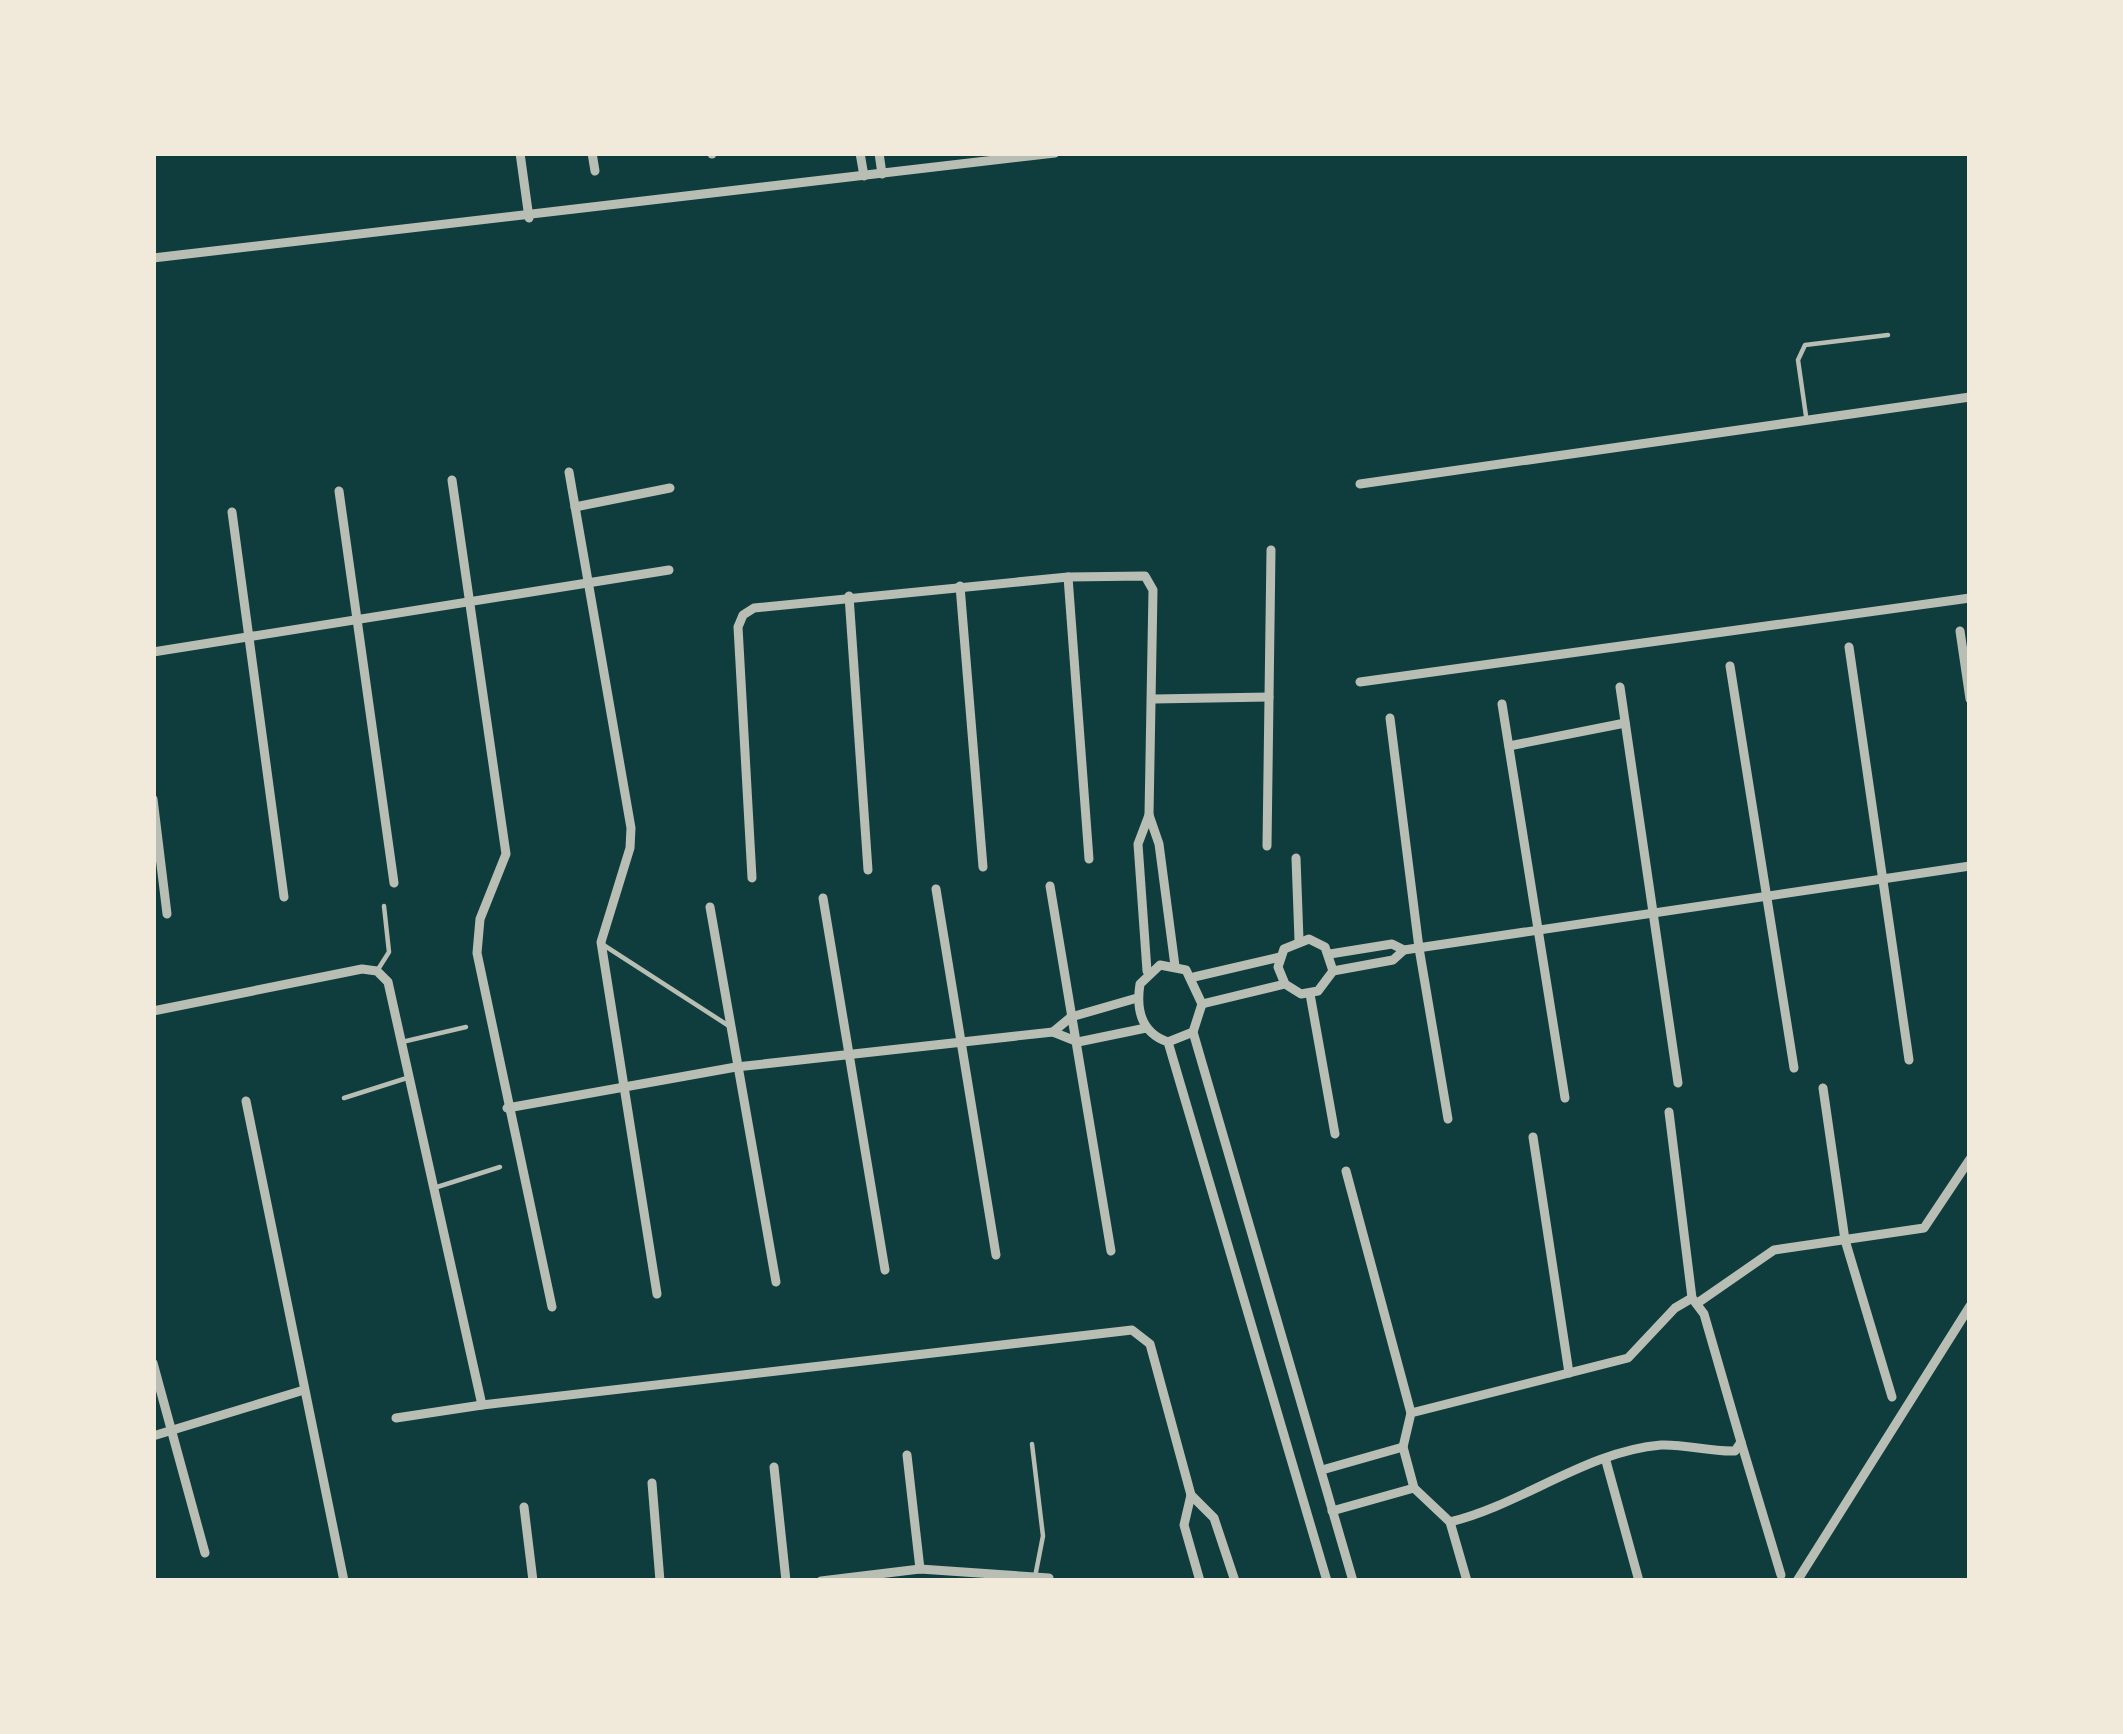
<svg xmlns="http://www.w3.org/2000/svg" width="2123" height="1734" viewBox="0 0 2123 1734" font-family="Literata,serif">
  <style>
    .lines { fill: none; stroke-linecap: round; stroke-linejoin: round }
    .service { stroke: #b8beb3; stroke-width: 4.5 }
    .minor { stroke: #b8beb3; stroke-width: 9 }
  </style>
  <rect width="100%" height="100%" fill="#0f3d3e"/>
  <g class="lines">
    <!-- service -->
    <g class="service">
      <polyline points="1806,416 1798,360 1805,345 1888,335"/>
      <polyline points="1970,915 1970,943"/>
      <polyline points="605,946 729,1026"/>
      <polyline points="377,971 389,952 384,906"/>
      <polyline points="402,1042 466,1027"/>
      <polyline points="344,1098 410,1077"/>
      <polyline points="434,1188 500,1167"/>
      <polyline points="1032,1444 1043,1536 1035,1577"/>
    </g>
    <!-- minor -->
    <g class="minor">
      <polyline points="520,153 529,218"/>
      <polyline points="592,153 595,171"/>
      <polyline points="712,153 712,154"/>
      <polyline points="860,153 864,176"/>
      <polyline points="879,153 882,174"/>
      <polyline points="153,258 1055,153"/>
      <polyline points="569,472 631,828 630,848 601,942 657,1294"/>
      <polyline points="452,480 506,854 480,919 477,953 552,1307"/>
      <polyline points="1360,484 1970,397"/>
      <polyline points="339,491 394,883"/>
      <polyline points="575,507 670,488"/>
      <polyline points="232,512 284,897"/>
      <polyline points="1068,577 1089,859"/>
      <polyline points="960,586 983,867"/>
      <polyline points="849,596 868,870"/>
      <polyline points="1960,631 1970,699"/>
      <polyline points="1849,647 1909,1060"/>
      <polyline points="153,652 669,570"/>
      <polyline points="1730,666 1794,1068"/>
      <polyline points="1360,682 1970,598"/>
      <polyline points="1620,687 1678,1083"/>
      <polyline points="1154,699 1269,697"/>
      <polyline points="1502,704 1565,1098"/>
      <polyline points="1390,718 1419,948 1448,1119"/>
      <polyline points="1509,746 1625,723"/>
      <polyline points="153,799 167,914"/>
      <polyline points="1267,846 1271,550"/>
      <polyline points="1296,858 1299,940"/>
      <polyline points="752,878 738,627 743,615 754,608 1068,577 1145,576 1153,590 1149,815"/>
      <polyline points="1050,886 1111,1251"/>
      <polyline points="936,889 996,1255"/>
      <polyline points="823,898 885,1270"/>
      <polyline points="710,907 776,1282"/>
      <polyline points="1404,950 1970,866"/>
      <polyline points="1330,954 1392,944 1404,950 1393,960 1333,971"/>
      <polyline points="1147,971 1138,844 1149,815 1159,844 1175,966"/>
      <polyline points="1194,977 1280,957"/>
      <polyline points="1310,994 1335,1134"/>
      <polyline points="1137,998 1071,1017 1053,1032 1078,1042 1146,1028"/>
      <polyline points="1202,1004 1285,984 1301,994 1318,991 1333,971 1325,947 1309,939 1284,949 1278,967 1285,984"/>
      <polyline points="153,1011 362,969 377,971 388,982 482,1405 1132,1330 1150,1344 1191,1495"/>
      <polyline points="1193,1032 1353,1581"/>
      <path d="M1168 1042 1193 1032 1202 1004 1186 970 1160 965 1140 984C1136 1009 1141 1033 1168 1042L1327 1581"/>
      <polyline points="1823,1088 1845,1240 1892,1397"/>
      <polyline points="246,1101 344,1581"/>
      <polyline points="507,1108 736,1067 1053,1032"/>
      <polyline points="1533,1137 1569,1373"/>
      <polyline points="1346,1171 1411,1413"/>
      <polyline points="1699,1302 1774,1250 1924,1228 1970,1159"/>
      <polyline points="153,1363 205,1553"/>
      <polyline points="396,1418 482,1405"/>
      <polyline points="153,1436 304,1390"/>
      <polyline points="1741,1442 1781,1575"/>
      <polyline points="1403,1447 1414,1488"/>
      <polyline points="907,1455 920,1569"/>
      <polyline points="1606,1461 1639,1581"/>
      <polyline points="774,1467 786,1581"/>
      <polyline points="1322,1470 1403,1447 1411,1413 1628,1358 1675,1308 1692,1298"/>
      <polyline points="652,1483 660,1581"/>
      <polyline points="524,1507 533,1581"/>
      <path d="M1332 1511 1414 1488 1450 1522C1521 1505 1587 1451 1661 1445 1685 1444 1711 1452 1735 1451L1741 1442 1704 1314 1692 1298 1669 1112"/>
      <polyline points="1450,1522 1467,1581"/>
      <polyline points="821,1581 920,1569 1049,1578"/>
      <polyline points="1200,1581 1184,1525 1191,1495 1214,1518 1235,1581"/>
      <polyline points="1797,1581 1970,1306"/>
    </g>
  </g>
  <!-- border -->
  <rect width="2123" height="1734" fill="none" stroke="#f1e9da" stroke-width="312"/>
</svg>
